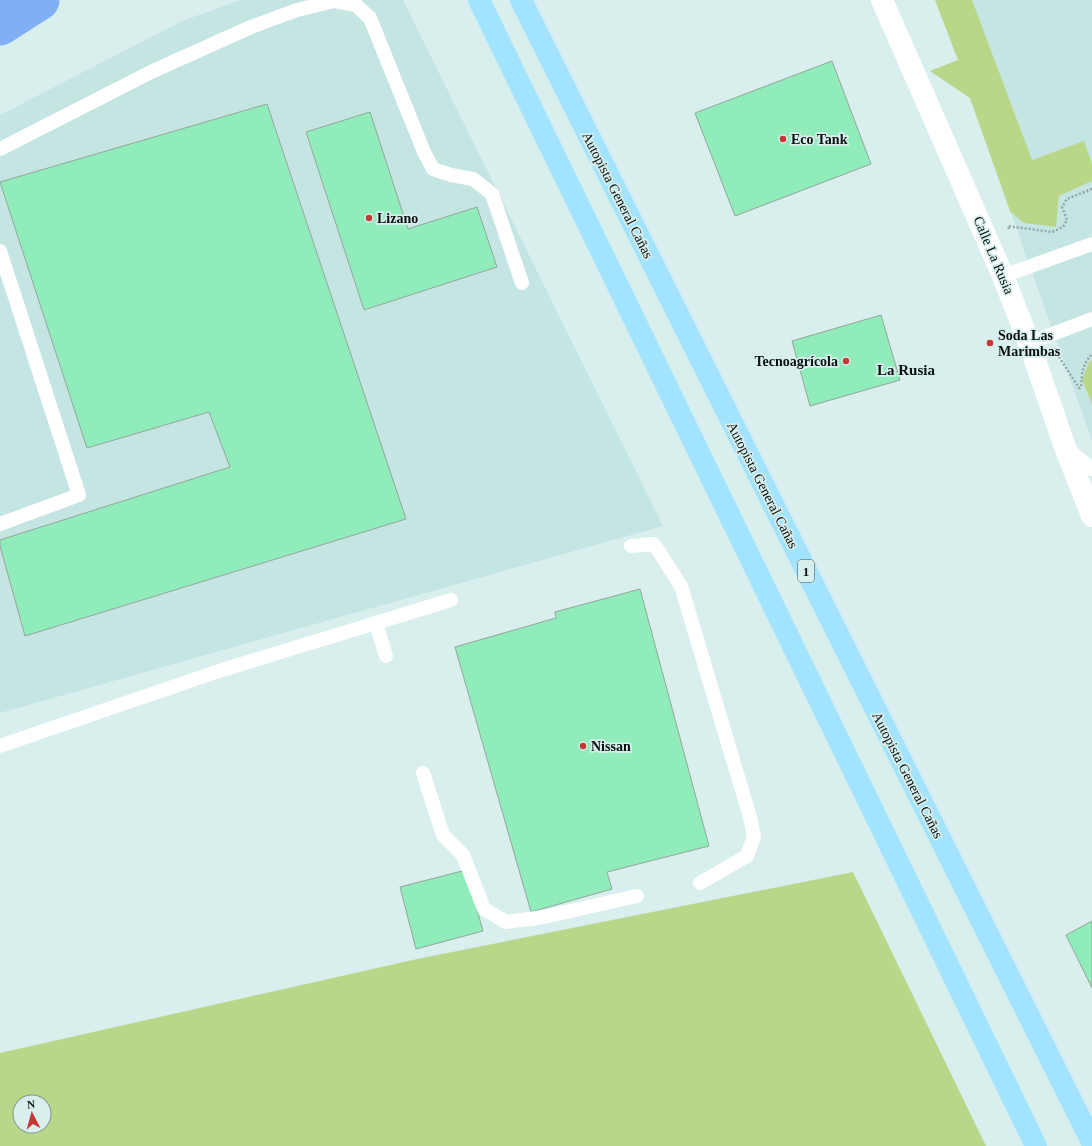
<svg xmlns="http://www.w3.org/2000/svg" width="1092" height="1146" viewBox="0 0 1092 1146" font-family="'Times New Roman',serif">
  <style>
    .built { fill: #c5e5e3 }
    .green { fill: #b8d789; fill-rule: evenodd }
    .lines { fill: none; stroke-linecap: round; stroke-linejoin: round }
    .river { stroke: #80aff4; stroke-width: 41 }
    .building { fill: #91ecbb; stroke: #95a59b }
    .path { stroke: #94a6a5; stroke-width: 2.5; stroke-dasharray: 2 2; stroke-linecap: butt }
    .service { stroke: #fff; stroke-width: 14 }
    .minor { stroke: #fff; stroke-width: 22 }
    .trunk { stroke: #a2e4fe; stroke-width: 22 }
    .poi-dot { fill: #c53731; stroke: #d9efee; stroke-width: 1.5 }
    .labels { text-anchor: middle; stroke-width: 3.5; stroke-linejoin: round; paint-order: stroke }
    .shield { fill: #d9efee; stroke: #475352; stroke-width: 1 }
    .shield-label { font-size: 13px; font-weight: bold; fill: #08100f }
    .poi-label { font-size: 14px; font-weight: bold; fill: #08100f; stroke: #d9efee; text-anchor: start }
    .street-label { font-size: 14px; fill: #08100f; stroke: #d9efee }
    .neighbourhood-label { font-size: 15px; font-weight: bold; fill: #08100f; stroke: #d9efee }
  </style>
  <rect width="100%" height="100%" fill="#d9efee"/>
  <!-- built -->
  <g class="built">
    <polygon points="241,0 403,0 663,526 0,713 0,115 182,21"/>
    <polygon points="935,0 1092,0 1092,441 970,98 930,71 958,60"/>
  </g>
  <!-- green -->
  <g class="green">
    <polygon points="935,0 972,0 1032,160 1084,141 1092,164 1092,181 1059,196 1056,227 1024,223 1010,211 970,98 930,71 958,60"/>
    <polygon points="1092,360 1092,404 1082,380 1089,362"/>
    <path d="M853 872 986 1146H0V1053L417 959ZM20 1102H44V1126H20Z"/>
  </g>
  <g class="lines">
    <!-- river -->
    <polyline class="river" points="0,25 39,0"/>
  </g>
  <!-- building -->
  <g class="building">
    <polygon points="832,61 871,164 735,216 695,113"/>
    <polygon points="267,104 406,519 25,636 0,546 0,540 230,467 209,412 87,448 0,182"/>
    <polygon points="370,112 408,229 477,207 497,267 364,310 306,132"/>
    <polygon points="881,315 900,380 810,406 792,341"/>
    <polygon points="640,589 709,846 607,872 612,889 531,912 455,647 556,618 555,612"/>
    <polygon points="466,870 483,931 416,949 400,887"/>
    <polygon points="1092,921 1092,988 1066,935"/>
  </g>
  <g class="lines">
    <!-- path -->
    <g class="path">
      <polyline points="1009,229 1008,226 1052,232 1063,227 1067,220 1062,207 1067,199 1092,189"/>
      <path d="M1059 357 1079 388H1080L1081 387C1082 373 1082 365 1092 354"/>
    </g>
    <!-- service -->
    <g class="service">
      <polyline points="0,149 153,71 251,27 297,10 334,1 356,5 370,18 424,152 433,169 451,175 473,179 492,194 522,283"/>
      <polyline points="0,251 79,495 0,524"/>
      <polyline points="1003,276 1092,244"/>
      <polyline points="1029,343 1092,319"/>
      <polyline points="1067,449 1092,469"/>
      <polyline points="631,546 654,544 681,586 750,817 754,837 747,856 700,883"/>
      <polyline points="376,623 386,656"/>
      <polyline points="0,746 222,670 451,600"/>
      <polyline points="423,773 443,835 463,855 484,909 506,922 544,917 637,896"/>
    </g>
    <!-- minor -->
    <polyline class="minor" points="882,0 1003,276 1029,343 1065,447 1092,516"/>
    <!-- trunk -->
    <g class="trunk">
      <polyline points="479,0 1036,1146"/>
      <polyline points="521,0 1092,1142"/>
    </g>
  </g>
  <!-- markers -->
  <g class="poi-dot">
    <circle cx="783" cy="139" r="4"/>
    <circle cx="369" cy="218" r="4"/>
    <circle cx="990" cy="343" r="4"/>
    <circle cx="846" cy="361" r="4"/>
    <circle cx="583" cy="746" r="4"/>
  </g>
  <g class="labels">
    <!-- shield labels -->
    <rect class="shield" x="798" y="560" width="16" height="22" rx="3"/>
    <g class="shield-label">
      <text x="806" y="576">1</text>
    </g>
    <!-- poi labels -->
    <g class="poi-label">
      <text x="791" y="144">Eco Tank</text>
      <text x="377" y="223">Lizano</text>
      <text x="998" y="340">Soda Las<tspan x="998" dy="16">Marimbas</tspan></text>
      <text x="838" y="366" text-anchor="end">Tecnoagrícola</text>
      <text x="591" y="751">Nissan</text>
    </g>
    <!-- street labels -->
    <g class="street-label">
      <text transform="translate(618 195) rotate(63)" y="5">Autopista General Cañas</text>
      <text transform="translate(994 255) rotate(67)" y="5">Calle La Rusia</text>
      <text transform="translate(763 485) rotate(63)" y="5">Autopista General Cañas</text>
      <text transform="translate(908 775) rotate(63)" y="5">Autopista General Cañas</text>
    </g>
    <!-- neighbourhood labels -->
    <g class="neighbourhood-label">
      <text x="906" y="375">La Rusia</text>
    </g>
  </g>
  <!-- north arrow -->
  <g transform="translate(32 1114) rotate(354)"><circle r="19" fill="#d9efee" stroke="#859695"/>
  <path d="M0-3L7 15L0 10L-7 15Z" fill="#c53731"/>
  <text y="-6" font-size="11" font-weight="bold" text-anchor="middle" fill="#08100f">N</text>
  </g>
</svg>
